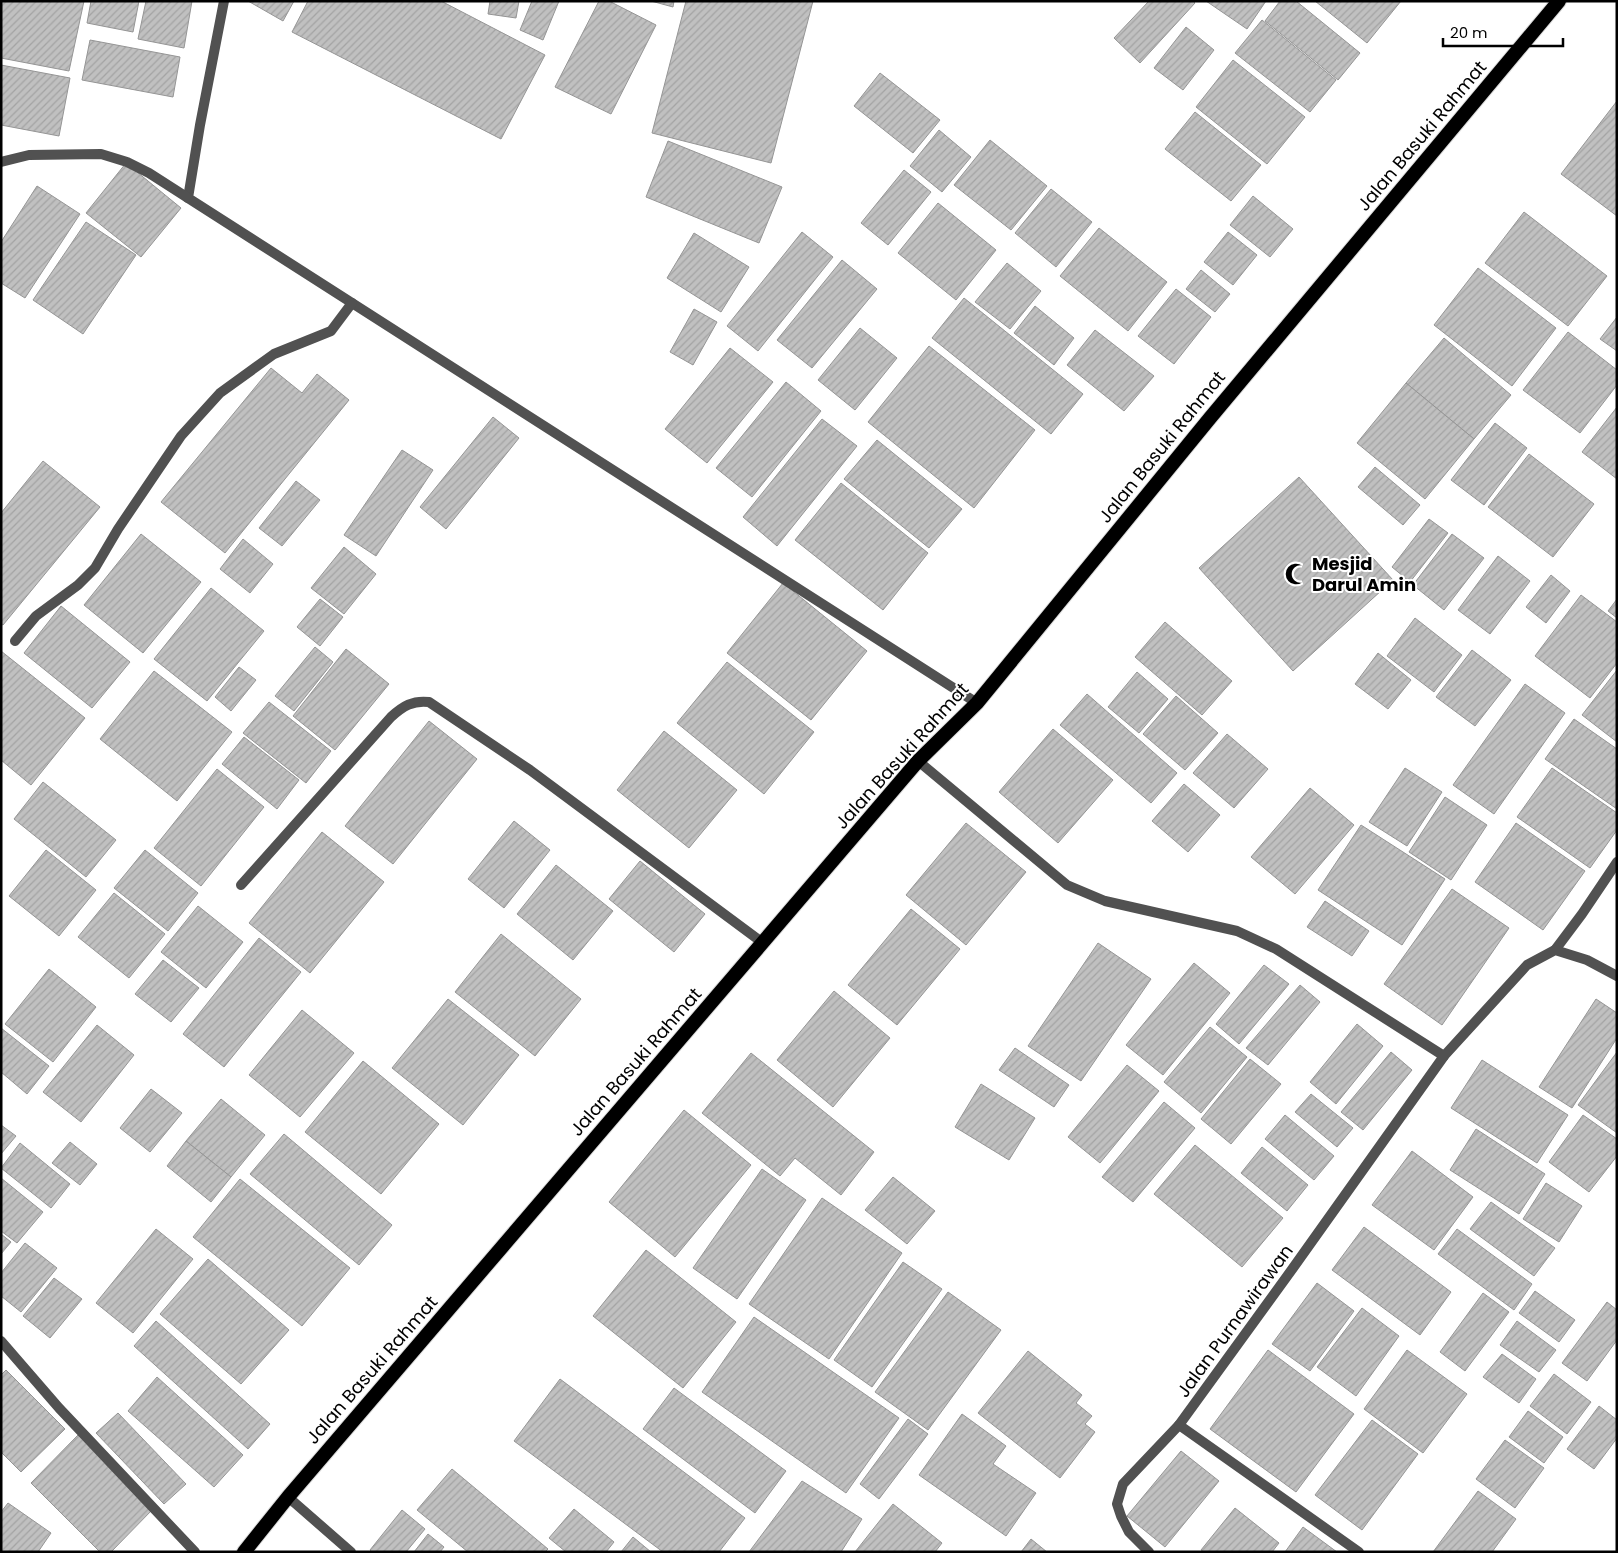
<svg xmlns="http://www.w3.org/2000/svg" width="1618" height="1553" viewBox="0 0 1618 1553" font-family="Poppins,sans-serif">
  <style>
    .building { fill: url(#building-hatch); stroke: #959595 }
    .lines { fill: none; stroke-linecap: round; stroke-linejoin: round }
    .trunk-casing { stroke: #dbdbdb; stroke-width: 16 }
    .minor { stroke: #515151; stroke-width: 10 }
    .trunk { stroke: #000; stroke-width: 14 }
    .labels { text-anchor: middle; stroke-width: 4; stroke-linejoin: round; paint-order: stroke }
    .street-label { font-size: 18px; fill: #000; stroke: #fff }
    .poi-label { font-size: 18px; font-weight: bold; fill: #000; stroke: #fff; text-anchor: start }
  </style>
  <defs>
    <pattern id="building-hatch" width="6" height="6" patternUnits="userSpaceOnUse" patternTransform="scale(1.25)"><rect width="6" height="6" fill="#c0c0c0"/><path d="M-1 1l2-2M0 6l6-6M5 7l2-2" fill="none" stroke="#a3a3a3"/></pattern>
  </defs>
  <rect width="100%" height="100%" fill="#fff"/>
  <!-- building -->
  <g class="building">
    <polygon points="1,1 84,1 69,71 1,58"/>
    <polygon points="91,1 139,1 133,32 87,23"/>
    <polygon points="146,1 192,1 184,48 138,39"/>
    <polygon points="248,1 294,1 283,21"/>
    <polygon points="308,1 441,1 545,55 501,139 292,32"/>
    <polygon points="490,1 519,1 516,18 488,14"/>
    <polygon points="532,1 559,1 543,40 520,30"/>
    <polygon points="599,1 609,1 656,25 611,114 555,87"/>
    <polygon points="651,1 674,1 673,7"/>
    <polygon points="686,1 813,1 771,163 652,133"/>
    <polygon points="1149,1 1193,1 1195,3 1140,63 1114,38"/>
    <polygon points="1206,1 1266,1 1247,29"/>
    <polygon points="1280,1 1296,1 1360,53 1338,80 1265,21"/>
    <polygon points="1315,1 1401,1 1367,43"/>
    <polygon points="1262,20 1336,80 1310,112 1235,53"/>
    <polygon points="1186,27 1214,50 1183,90 1154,68"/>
    <polygon points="90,40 180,57 173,97 82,80"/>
    <polygon points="1233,60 1305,117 1267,164 1196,107"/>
    <polygon points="1,65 70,78 59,136 1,125"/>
    <polygon points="880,73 940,120 913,153 854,106"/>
    <polygon points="1617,101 1617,216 1561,174"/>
    <polygon points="1195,112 1261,165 1231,201 1165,149"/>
    <polygon points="939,130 971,157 942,192 910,166"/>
    <polygon points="990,140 1047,186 1011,230 954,185"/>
    <polygon points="668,141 782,187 759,243 646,197"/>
    <polygon points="126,163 181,208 141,257 86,213"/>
    <polygon points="904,170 931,192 888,245 861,223"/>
    <polygon points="37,186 80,214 25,298 1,283 1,242"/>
    <polygon points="1051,189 1092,222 1056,267 1015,233"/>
    <polygon points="1253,196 1293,229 1270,257 1230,225"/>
    <polygon points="938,203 996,250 956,300 898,253"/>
    <polygon points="1524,212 1607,276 1568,326 1485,263"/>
    <polygon points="86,222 136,255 83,334 33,300"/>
    <polygon points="1099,228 1167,282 1128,331 1060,276"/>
    <polygon points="802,232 833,257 758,351 727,326"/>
    <polygon points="1228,232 1257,255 1233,285 1204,262"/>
    <polygon points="694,233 749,267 721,312 667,278"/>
    <polygon points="842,260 877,289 812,368 777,340"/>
    <polygon points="1007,263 1041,291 1010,329 975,302"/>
    <polygon points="1478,268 1556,328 1512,386 1434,325"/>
    <polygon points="1201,270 1230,294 1215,312 1186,289"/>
    <polygon points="1176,289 1211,317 1174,364 1138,336"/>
    <polygon points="964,298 1083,394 1051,434 932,338"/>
    <polygon points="1035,306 1074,338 1054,365 1014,333"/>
    <polygon points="694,309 717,322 693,365 670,352"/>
    <polygon points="1617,317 1617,351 1600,339"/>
    <polygon points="860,328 897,358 855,410 818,380"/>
    <polygon points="1095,330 1154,376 1124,411 1067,365"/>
    <polygon points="1568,332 1617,370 1617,385 1580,433 1523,390"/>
    <polygon points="1444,338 1511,395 1474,439 1406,383"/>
    <polygon points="929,346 1035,430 974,508 868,422"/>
    <polygon points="730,348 773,382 707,463 665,429"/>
    <polygon points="271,368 302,393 317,374 349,400 225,553 161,502"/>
    <polygon points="786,382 821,411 752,497 716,468"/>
    <polygon points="1406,383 1474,439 1425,499 1357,443"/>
    <polygon points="1617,407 1617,479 1582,452"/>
    <polygon points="493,417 519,438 446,529 420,507"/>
    <polygon points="822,419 857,446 777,546 743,517"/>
    <polygon points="1495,423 1527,448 1484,505 1451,480"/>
    <polygon points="877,440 962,509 929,548 844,479"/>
    <polygon points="402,450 433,470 376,556 344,535"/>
    <polygon points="1529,454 1594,504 1553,557 1488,507"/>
    <polygon points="43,461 100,507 3,625 1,624 1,513"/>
    <polygon points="1375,467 1420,505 1403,525 1358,487"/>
    <polygon points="1299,477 1393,580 1293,671 1199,568"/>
    <polygon points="296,481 320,500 282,546 259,528"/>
    <polygon points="841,483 928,553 883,610 795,540"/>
    <polygon points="1429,519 1448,533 1410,582 1392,567"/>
    <polygon points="141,534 201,582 143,653 84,605"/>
    <polygon points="1452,534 1484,558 1444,610 1413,585"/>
    <polygon points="243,539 273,564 250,593 220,569"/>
    <polygon points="344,547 376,574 344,614 311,588"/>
    <polygon points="1498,556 1530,581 1490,634 1458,610"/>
    <polygon points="1551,575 1570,591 1546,623 1526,607"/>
    <polygon points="783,583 867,651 811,720 727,653"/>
    <polygon points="211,588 264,631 207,701 154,659"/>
    <polygon points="1581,595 1617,622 1617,663 1590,698 1535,656"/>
    <polygon points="320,599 343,617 320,646 297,627"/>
    <polygon points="1617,599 1617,618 1608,611"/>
    <polygon points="61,606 130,662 92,708 24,653"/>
    <polygon points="1415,618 1462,655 1434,692 1387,656"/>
    <polygon points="1165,622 1232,681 1202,715 1135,657"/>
    <polygon points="315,647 333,662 294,711 275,696"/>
    <polygon points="346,649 389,684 335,750 293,716"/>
    <polygon points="1472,650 1511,680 1475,726 1436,697"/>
    <polygon points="1,651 85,718 31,785 1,760"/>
    <polygon points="1378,653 1411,680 1388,709 1355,684"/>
    <polygon points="727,662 814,732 764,794 677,723"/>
    <polygon points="239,667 256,680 231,711 215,697"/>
    <polygon points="1617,670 1617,742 1582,715"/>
    <polygon points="154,671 232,732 177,801 100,739"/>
    <polygon points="1137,672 1168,699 1139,733 1108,707"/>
    <polygon points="1525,684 1565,713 1494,814 1453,785"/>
    <polygon points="1087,694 1177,773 1151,803 1060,725"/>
    <polygon points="1176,696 1218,733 1185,770 1143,734"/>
    <polygon points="269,702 331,751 306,783 243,733"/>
    <polygon points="1574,719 1617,749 1617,809 1545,759"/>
    <polygon points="429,721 477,759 393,864 345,826"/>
    <polygon points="1053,729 1113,780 1058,843 999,792"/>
    <polygon points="664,731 737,790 689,848 617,790"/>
    <polygon points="1227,734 1268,769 1234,808 1193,773"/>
    <polygon points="244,737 299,780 277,809 222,764"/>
    <polygon points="1405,768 1442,792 1407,846 1369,822"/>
    <polygon points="1552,768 1617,813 1617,830 1590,868 1517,817"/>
    <polygon points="217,769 264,807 201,886 154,848"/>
    <polygon points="43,782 116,840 86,877 14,819"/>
    <polygon points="1184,784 1220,815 1188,852 1152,821"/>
    <polygon points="1310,788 1354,825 1295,894 1251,857"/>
    <polygon points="1445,797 1487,825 1451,880 1409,852"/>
    <polygon points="514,821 550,850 504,908 468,879"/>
    <polygon points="966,823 1026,872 966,945 906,895"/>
    <polygon points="1516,823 1585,871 1543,930 1475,882"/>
    <polygon points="1361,825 1445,879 1402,945 1318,890"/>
    <polygon points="322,832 384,882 310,973 249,923"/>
    <polygon points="46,850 96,890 59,936 9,896"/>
    <polygon points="145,850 198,893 168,931 114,888"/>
    <polygon points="640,861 705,914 674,952 609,899"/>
    <polygon points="556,865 613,911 573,960 517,914"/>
    <polygon points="1452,889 1509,928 1442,1025 1384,984"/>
    <polygon points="114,893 165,934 129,978 78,937"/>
    <polygon points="1325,901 1369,931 1352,956 1307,927"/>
    <polygon points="198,906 243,942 206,988 161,952"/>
    <polygon points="911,909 960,949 897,1025 848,985"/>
    <polygon points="501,934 581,999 535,1056 455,992"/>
    <polygon points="259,938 301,972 224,1067 183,1034"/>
    <polygon points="1098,943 1151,979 1081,1081 1028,1046"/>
    <polygon points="163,960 199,988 171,1022 135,994"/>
    <polygon points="1194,963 1230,993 1163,1075 1126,1045"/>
    <polygon points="1264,965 1289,984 1239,1044 1216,1024"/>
    <polygon points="49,969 96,1007 53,1062 5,1024"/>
    <polygon points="1300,985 1320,1002 1268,1065 1246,1048"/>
    <polygon points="834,991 890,1038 833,1107 777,1060"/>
    <polygon points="448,999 519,1055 463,1125 392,1068"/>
    <polygon points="1596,999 1617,1013 1617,1038 1572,1108 1539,1087"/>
    <polygon points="302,1010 354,1053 300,1117 249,1075"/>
    <polygon points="1357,1024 1383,1046 1336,1104 1310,1082"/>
    <polygon points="97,1025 134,1055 81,1122 43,1092"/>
    <polygon points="1210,1027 1247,1057 1201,1113 1164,1082"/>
    <polygon points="1,1028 49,1066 27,1094 1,1072"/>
    <polygon points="1015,1048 1069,1085 1054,1107 999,1070"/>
    <polygon points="1391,1052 1412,1070 1363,1130 1341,1112"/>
    <polygon points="1617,1052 1617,1133 1578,1105"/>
    <polygon points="751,1053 874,1152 841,1195 795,1158 780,1176 702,1113"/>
    <polygon points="1250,1059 1281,1084 1231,1144 1201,1119"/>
    <polygon points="1482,1060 1568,1115 1537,1163 1451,1108"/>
    <polygon points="363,1061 439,1124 381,1194 305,1132"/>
    <polygon points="1127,1065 1159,1091 1100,1163 1068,1137"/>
    <polygon points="981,1084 1035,1118 1009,1160 955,1127"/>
    <polygon points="151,1089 182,1113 150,1152 120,1128"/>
    <polygon points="1311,1094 1353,1128 1337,1147 1295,1112"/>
    <polygon points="221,1099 265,1135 231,1177 186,1141"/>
    <polygon points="1164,1102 1195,1128 1133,1202 1102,1177"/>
    <polygon points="684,1110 751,1165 675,1257 609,1202"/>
    <polygon points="1285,1115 1334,1156 1314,1180 1265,1139"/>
    <polygon points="1583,1115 1617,1139 1617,1156 1589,1192 1549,1162"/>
    <polygon points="1,1125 16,1136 1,1154"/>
    <polygon points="1476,1129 1545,1174 1519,1214 1450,1170"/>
    <polygon points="284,1134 392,1225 359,1265 250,1174"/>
    <polygon points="186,1141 231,1177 211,1202 167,1166"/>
    <polygon points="70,1142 97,1164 80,1185 52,1163"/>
    <polygon points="20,1143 70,1184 51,1208 1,1168"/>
    <polygon points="1195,1145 1283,1218 1242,1267 1154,1194"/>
    <polygon points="1262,1147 1308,1185 1287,1211 1241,1173"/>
    <polygon points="1412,1151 1473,1197 1434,1250 1372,1205"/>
    <polygon points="762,1169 806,1200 737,1299 693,1268"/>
    <polygon points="893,1177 935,1211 907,1244 865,1210"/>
    <polygon points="1,1178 43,1212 17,1243 1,1231"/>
    <polygon points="240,1179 350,1268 302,1326 193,1237"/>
    <polygon points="1546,1183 1582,1206 1559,1242 1523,1219"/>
    <polygon points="822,1198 902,1253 829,1359 749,1304"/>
    <polygon points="1491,1202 1555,1248 1534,1276 1470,1229"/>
    <polygon points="1364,1227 1451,1292 1420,1335 1332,1270"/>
    <polygon points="156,1229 193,1259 133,1333 96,1303"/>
    <polygon points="1457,1229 1532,1284 1514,1310 1438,1254"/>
    <polygon points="1,1234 11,1242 1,1254"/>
    <polygon points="25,1243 57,1268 21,1312 1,1296 1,1273"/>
    <polygon points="646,1250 736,1322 683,1388 593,1316"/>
    <polygon points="208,1259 289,1330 241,1384 160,1314"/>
    <polygon points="903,1262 942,1289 872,1387 834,1360"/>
    <polygon points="54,1278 82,1299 50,1338 23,1316"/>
    <polygon points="1317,1283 1354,1311 1310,1371 1272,1344"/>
    <polygon points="1535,1291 1575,1320 1559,1342 1519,1313"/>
    <polygon points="948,1292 1001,1330 928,1430 875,1392"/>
    <polygon points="1483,1293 1509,1312 1465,1371 1440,1352"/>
    <polygon points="1607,1302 1617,1310 1617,1340 1587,1381 1562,1363"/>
    <polygon points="1362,1308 1399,1336 1356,1396 1317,1367"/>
    <polygon points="754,1317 899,1418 846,1493 702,1392"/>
    <polygon points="156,1321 270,1424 248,1449 134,1346"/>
    <polygon points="1517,1321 1556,1350 1539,1372 1500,1345"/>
    <polygon points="1268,1350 1354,1414 1296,1492 1210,1429"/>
    <polygon points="1407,1350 1467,1394 1423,1453 1364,1409"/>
    <polygon points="1028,1351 1082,1395 1076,1403 1092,1416 1085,1424 1095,1432 1060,1478 978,1413"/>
    <polygon points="1502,1354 1536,1379 1519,1403 1483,1377"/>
    <polygon points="6,1370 65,1429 21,1472 1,1452 1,1375"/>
    <polygon points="1554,1374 1591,1402 1567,1434 1530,1406"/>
    <polygon points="157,1377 243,1455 214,1487 128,1411"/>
    <polygon points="560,1379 745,1518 719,1552 663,1552 514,1441"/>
    <polygon points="674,1388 786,1471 755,1513 643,1429"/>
    <polygon points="1599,1406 1617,1420 1617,1438 1594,1469 1567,1449"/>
    <polygon points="1528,1411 1563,1437 1544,1463 1509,1437"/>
    <polygon points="118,1413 186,1484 164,1504 96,1433"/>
    <polygon points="962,1414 1006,1446 993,1464 1036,1493 1006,1536 919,1475"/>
    <polygon points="908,1419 928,1434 879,1499 860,1484"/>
    <polygon points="1372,1420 1418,1454 1362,1530 1315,1495"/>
    <polygon points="78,1435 153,1509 111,1552 100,1552 31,1483"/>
    <polygon points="1505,1440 1544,1468 1515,1508 1476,1479"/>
    <polygon points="1181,1451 1219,1481 1165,1547 1127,1516"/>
    <polygon points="452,1469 548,1549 545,1552 468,1552 417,1510"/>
    <polygon points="802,1481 862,1519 841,1552 749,1552"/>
    <polygon points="1478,1491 1516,1519 1492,1552 1433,1552"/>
    <polygon points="8,1503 51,1533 38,1552 1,1552 1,1512"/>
    <polygon points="893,1504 942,1543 935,1552 855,1552"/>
    <polygon points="1235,1508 1279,1543 1272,1552 1204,1552 1201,1550"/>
    <polygon points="574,1509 614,1542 606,1552 566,1552 549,1538"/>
    <polygon points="402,1510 425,1529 406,1552 372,1552 370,1550"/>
    <polygon points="1303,1527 1337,1552 1285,1552"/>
    <polygon points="428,1534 444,1547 440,1552 414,1552"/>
    <polygon points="633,1537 651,1552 621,1552"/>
    <polygon points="1031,1539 1047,1552 1021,1552"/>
  </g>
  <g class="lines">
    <!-- trunk casing -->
    <g class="trunk-casing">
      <polyline id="trunk" points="244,1552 288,1497 918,761 977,703 1210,418 1559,1"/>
    </g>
    <!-- minor -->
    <g class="minor">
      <polyline points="224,1 200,125 188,198 977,703"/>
      <polyline points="1,162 29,155 101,154 127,162 149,173 188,198"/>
      <polyline points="15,641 36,616 78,585 95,568 118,529 181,436 220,393 274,354 331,331 352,303"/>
      <polyline points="918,761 1067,885 1105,901 1237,931 1276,949 1444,1056"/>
      <path d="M241 885 391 717C403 706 413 700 429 702L530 770 763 943"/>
      <polyline points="1555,950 1582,914 1617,862"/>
      <polyline points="1,1341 59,1408 195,1552"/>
      <polyline points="288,1497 351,1552"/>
      <polyline points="1149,1552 1129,1532 1121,1516 1117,1504 1123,1484 1179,1425"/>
      <polyline points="1359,1552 1179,1425 1293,1268 1444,1056 1527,965 1555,950 1587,960 1617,976"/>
    </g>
    <!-- trunk -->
    <use href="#trunk" class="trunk"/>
  </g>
  <!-- icons -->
  <defs>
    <g id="mosque-bare" transform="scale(1.725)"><path d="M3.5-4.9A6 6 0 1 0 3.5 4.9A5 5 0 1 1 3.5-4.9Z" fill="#000" stroke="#fff" stroke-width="2.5" paint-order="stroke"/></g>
  </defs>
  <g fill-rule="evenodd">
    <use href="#mosque-bare" x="1296" y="574"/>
  </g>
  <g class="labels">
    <!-- street labels -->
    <g class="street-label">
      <text transform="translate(1422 136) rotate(-50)" y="6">Jalan Basuki Rahmat</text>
      <text transform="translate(1162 447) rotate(-51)" y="6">Jalan Basuki Rahmat</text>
      <text transform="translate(902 756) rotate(-48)" y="6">Jalan Basuki Rahmat</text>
      <text transform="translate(636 1062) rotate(-49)" y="6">Jalan Basuki Rahmat</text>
      <text transform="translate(1235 1321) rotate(-54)" y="6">Jalan Purnawirawan</text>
      <text transform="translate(372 1370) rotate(-49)" y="6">Jalan Basuki Rahmat</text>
    </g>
    <!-- poi labels -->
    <g class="poi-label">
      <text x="1312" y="570">Mesjid<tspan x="1312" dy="21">Darul Amin</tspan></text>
    </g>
  </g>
  <!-- border -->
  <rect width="1618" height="1553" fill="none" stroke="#000000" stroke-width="5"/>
  <!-- scale -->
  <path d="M1443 38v8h120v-8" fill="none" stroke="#000000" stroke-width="2.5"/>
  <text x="1450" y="38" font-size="15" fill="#000000" stroke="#ffffff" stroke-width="4" paint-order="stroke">20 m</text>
</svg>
